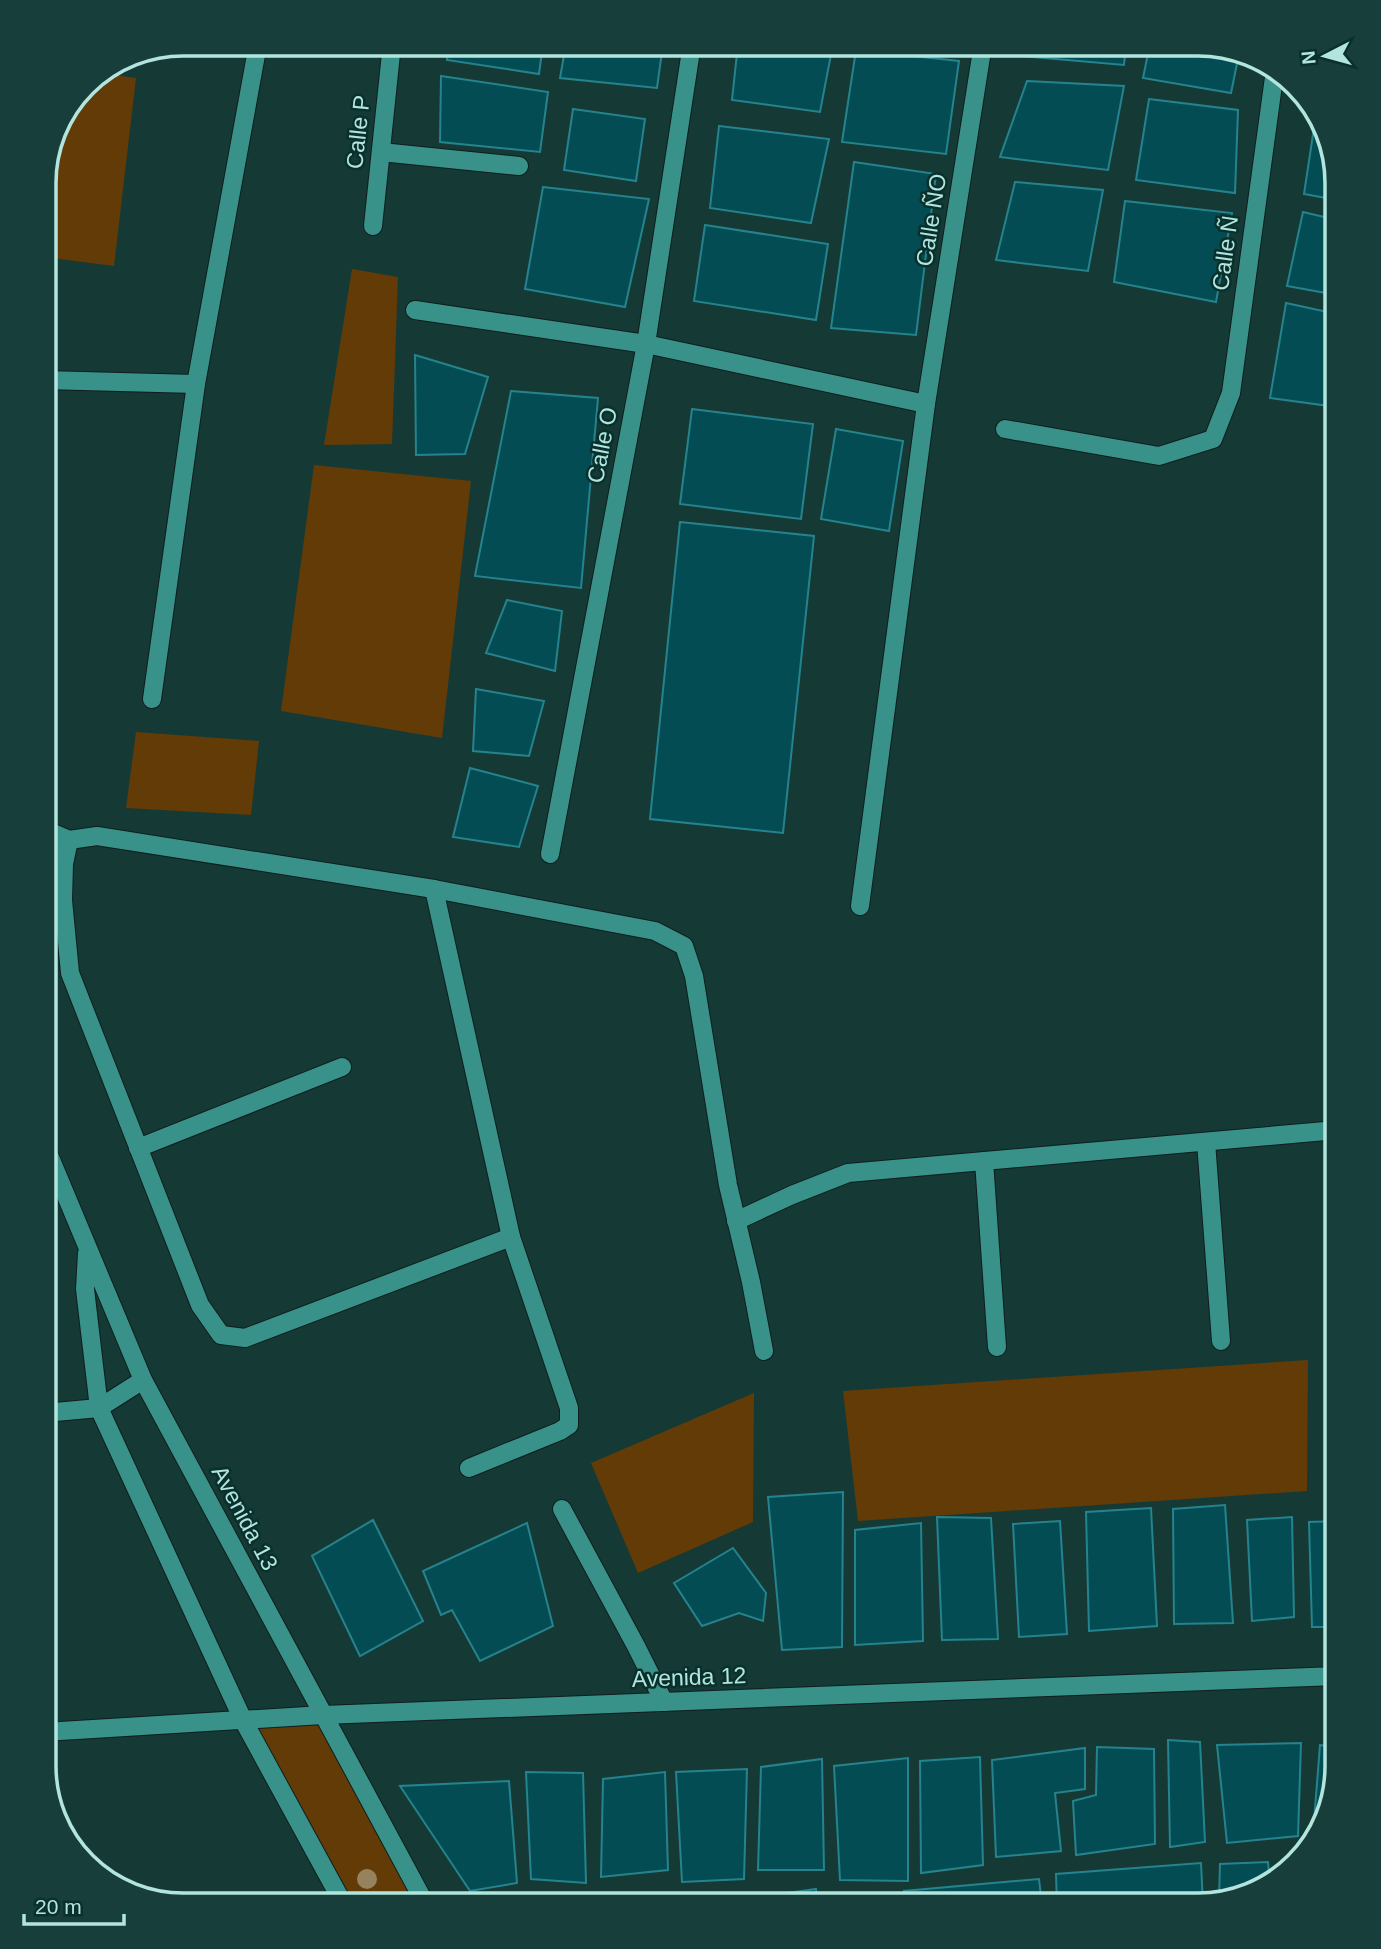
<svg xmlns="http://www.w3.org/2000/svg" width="1381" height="1949" viewBox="0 0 1381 1949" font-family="Arial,sans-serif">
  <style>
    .green { fill: #633b07 }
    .building { fill: #044c53; stroke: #25838d; stroke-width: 2 }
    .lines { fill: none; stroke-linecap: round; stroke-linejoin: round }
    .minor-casing { stroke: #0f1e1c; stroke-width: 20 }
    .minor { stroke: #399289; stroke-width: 18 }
    .tree { fill: #96835d }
    .labels { text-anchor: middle; stroke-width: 5; stroke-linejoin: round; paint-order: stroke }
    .street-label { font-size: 23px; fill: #b2e5de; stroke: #09302c }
    .rim { fill: none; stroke: #b2e5de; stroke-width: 3.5 }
  </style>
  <rect width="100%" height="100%" fill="#153a36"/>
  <!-- green -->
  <g class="green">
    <polygon points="100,73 136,78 114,266 44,257 44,173 58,122 91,79"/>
    <polygon points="352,269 398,277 392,444 324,445"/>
    <polygon points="314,465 471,481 442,738 281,711"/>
    <polygon points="136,732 259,741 251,815 126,808"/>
    <polygon points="1308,1360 1307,1491 858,1521 843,1391"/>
    <polygon points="754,1393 753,1522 638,1573 591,1463"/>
    <polygon points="319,1721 417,1905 350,1905 251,1725"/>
  </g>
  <!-- building -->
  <g class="building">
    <polygon points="449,44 543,44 539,74 447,60"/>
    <polygon points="566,44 663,44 657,88 560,78"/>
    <polygon points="738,44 833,44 820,112 732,100"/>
    <polygon points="1024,44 1126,44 1124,65 1022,56"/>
    <polygon points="1150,44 1207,44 1239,54 1231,93 1143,78"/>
    <polygon points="856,50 959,61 946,154 842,142"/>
    <polygon points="441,76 548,92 540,152 440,142"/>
    <polygon points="1027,81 1124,86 1108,170 1000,157"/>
    <polygon points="1149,99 1238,110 1235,193 1136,180"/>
    <polygon points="573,109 645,119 636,181 564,170"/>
    <polygon points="1315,121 1321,121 1337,183 1337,200 1304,194"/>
    <polygon points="719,126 829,139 811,223 710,208"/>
    <polygon points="854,162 936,174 916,335 831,328"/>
    <polygon points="1015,182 1103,190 1088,271 996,260"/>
    <polygon points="543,187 649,199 625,307 525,289"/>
    <polygon points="1125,201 1232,213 1216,302 1114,282"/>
    <polygon points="1303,212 1337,220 1337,295 1287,286"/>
    <polygon points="705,225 828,244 816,320 694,301"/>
    <polygon points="1286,303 1337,314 1337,407 1270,398"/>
    <polygon points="415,355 488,377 465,454 416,455"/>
    <polygon points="511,391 598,398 581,588 475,576"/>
    <polygon points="692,409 813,424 801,519 680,504"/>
    <polygon points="836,429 903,441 889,531 821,519"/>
    <polygon points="680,522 814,536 783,833 650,819"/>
    <polygon points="507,600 562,611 555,671 486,653"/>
    <polygon points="476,689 544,701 529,756 473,751"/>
    <polygon points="470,768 538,786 519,847 453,837"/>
    <polygon points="843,1492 842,1647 782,1650 768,1497"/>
    <polygon points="1225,1505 1233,1623 1174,1624 1173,1509"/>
    <polygon points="1151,1508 1157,1626 1089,1631 1086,1512"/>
    <polygon points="937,1517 991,1518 998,1639 942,1640"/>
    <polygon points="1292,1517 1294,1617 1252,1621 1247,1520"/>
    <polygon points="373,1520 423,1621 360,1656 312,1556"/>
    <polygon points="1060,1521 1067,1634 1019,1637 1013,1524"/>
    <polygon points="1337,1521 1337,1627 1312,1627 1309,1522"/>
    <polygon points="527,1523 553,1626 480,1661 452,1610 441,1615 423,1571"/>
    <polygon points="921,1523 923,1641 855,1645 855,1530"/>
    <polygon points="733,1548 766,1593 763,1621 739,1613 702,1626 674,1583"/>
    <polygon points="1168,1740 1200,1742 1205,1842 1170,1847"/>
    <polygon points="1301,1743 1298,1836 1227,1843 1217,1745"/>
    <polygon points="1320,1745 1337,1748 1337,1767 1319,1834 1313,1834"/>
    <polygon points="1097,1747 1154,1749 1155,1844 1076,1855 1073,1801 1096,1795"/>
    <polygon points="1085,1748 1085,1789 1055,1793 1061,1851 996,1857 992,1760"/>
    <polygon points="980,1757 983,1865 921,1873 920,1761"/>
    <polygon points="908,1758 908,1881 840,1880 834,1766"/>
    <polygon points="822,1759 824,1870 758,1870 761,1767"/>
    <polygon points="747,1769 744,1879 682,1882 676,1772"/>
    <polygon points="526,1772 583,1773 586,1883 531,1879"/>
    <polygon points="665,1772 668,1870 601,1877 603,1779"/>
    <polygon points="509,1781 517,1883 470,1891 400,1786"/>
    <polygon points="1268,1862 1270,1885 1268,1886 1219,1900 1220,1864"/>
    <polygon points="1201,1863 1203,1904 1057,1905 1056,1874"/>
    <polygon points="1039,1879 1042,1905 907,1905 904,1891"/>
    <polygon points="816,1889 817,1905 746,1905 746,1899"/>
    <polygon points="737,1895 737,1905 667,1905 666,1898"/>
    <polygon points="589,1896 588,1905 472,1905 471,1903"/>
    <polygon points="655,1901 655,1905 605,1905 605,1902"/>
  </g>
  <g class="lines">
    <!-- minor casing -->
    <g class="minor-casing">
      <g id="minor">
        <polyline points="381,152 519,166"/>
        <polyline points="373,226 392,44"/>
        <polyline points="415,310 646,344 926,404"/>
        <polyline points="44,380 196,384"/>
        <polyline points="1005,429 1159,456 1213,439 1231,393 1275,70"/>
        <polyline points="152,699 196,384 258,44"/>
        <polyline points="44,829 69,840"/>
        <polyline points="69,840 64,864 63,900 70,973 200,1305 221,1335 245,1338 511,1237"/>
        <polyline points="550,854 646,344 692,44"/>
        <polyline points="44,860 69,840 97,836 434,889 655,931 684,946 694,976 728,1185 751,1282 764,1351"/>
        <polyline points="434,889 511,1237 569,1408 569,1425 560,1431 469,1468"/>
        <polyline points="860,906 926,404 983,44"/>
        <polyline points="1206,1142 1221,1341"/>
        <polyline points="44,1143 143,1380 426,1905"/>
        <polyline points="138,1148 342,1067"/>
        <polyline points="984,1161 997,1347"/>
        <polyline points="736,1221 792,1195 848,1173 1337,1130"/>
        <polyline points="87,1253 85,1289 99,1408 243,1720 344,1905"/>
        <polyline points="44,1413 99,1408 143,1380"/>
        <polyline points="562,1509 636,1646 664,1702"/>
        <polyline points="44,1732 323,1715 1337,1676"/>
      </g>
    </g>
    <!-- minor -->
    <use href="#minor" class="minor"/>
  </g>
  <!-- trees -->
  <circle class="tree" cx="367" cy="1879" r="10"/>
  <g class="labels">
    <!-- street labels -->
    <g class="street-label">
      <text transform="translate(358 132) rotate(-84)" y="8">Calle P</text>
      <text transform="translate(931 220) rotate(-81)" y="8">Calle ÑO</text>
      <text transform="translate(1225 253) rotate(-82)" y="8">Calle Ñ</text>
      <text transform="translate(602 445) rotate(-79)" y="8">Calle O</text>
      <text transform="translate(245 1518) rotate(62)" y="8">Avenida 13</text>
      <text transform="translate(689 1677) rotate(-2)" y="8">Avenida 12</text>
    </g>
  </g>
  <!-- crop -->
  <path d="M0 0H1381V1949H0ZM183 56H1198A127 127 0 0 1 1325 183V1766A127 127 0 0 1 1198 1893H183A127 127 0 0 1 56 1766V183A127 127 0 0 1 183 56Z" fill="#173e3a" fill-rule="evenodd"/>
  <path class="rim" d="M183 56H1198A127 127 0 0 1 1325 183V1766A127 127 0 0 1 1198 1893H183A127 127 0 0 1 56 1766V183A127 127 0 0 1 183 56Z"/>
  <!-- north arrow -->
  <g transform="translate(1325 56) rotate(264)" stroke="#09302c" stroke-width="5" paint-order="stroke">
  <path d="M0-5L12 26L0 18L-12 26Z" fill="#b2e5de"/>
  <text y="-10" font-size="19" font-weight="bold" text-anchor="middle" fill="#b2e5de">N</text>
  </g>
  <!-- scale -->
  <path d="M24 1914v10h100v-10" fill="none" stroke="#b2e5de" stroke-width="3.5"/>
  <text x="35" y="1914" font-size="21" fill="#b2e5de" stroke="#09302c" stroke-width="5" paint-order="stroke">20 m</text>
</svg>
